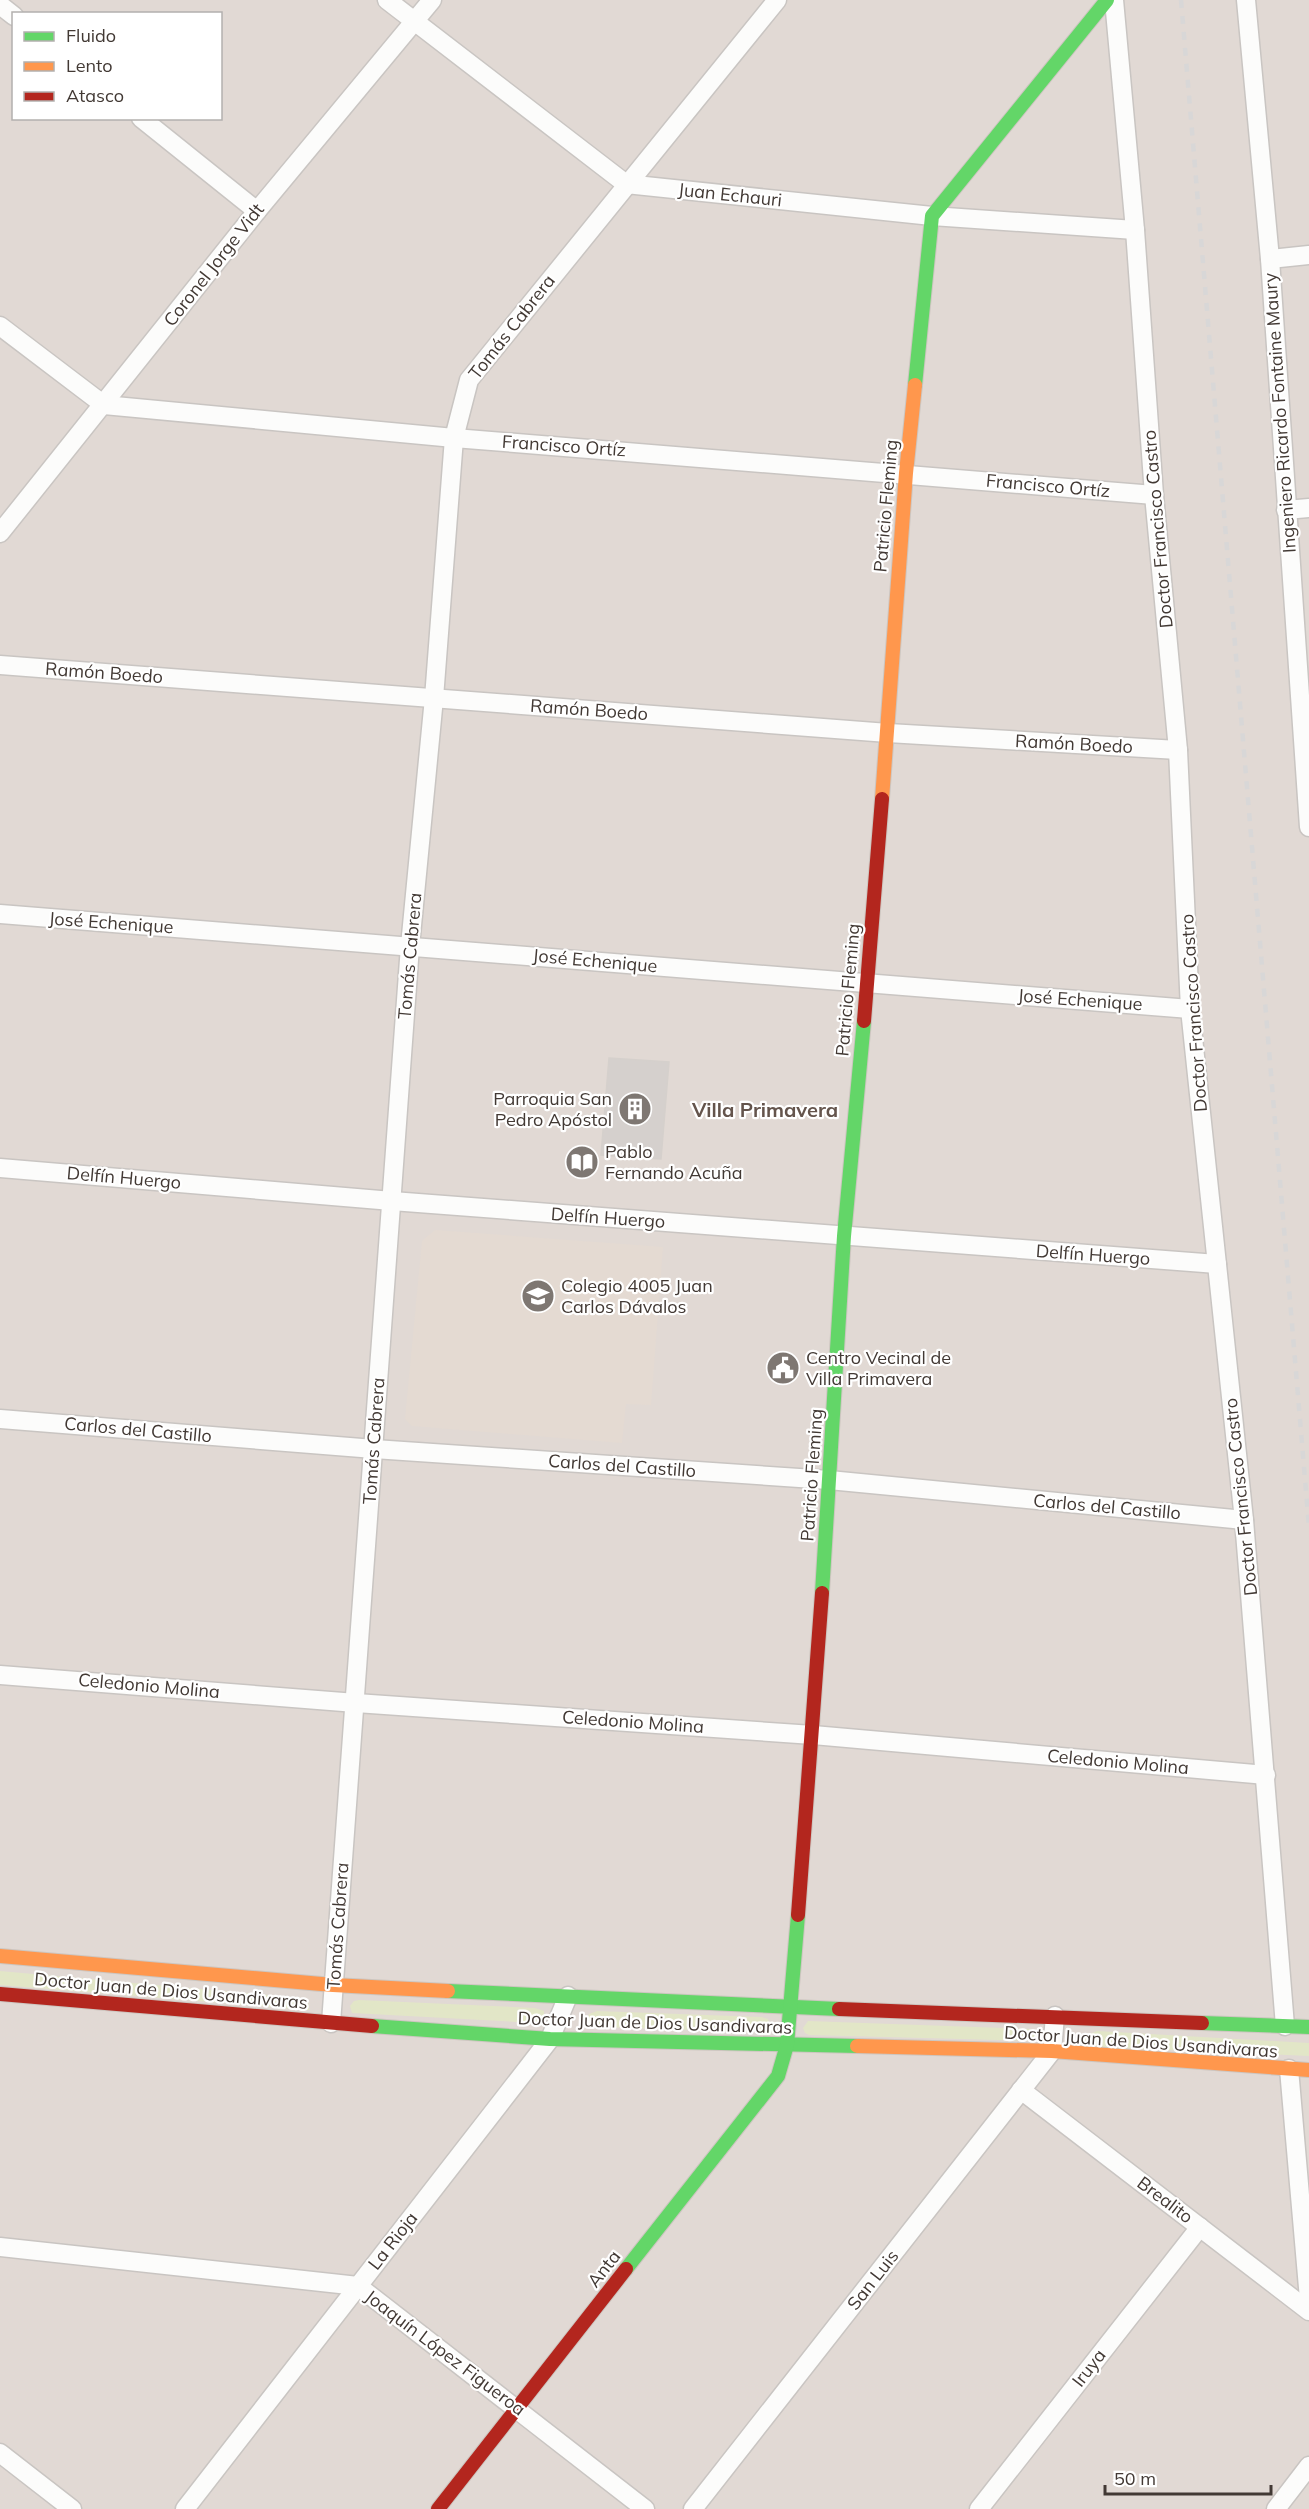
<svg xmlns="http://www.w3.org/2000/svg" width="1309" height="2509" viewBox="0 0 1309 2509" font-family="Mulish,sans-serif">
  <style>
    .residential { fill: #e1d9d4; fill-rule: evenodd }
    .education { fill: #e4dad2 }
    .green { fill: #e2e6c7 }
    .building { fill: #d5d0cd; stroke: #d5d0cc; stroke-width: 1.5 }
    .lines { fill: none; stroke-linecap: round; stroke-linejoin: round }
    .street-casing { stroke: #c9c5c2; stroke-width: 21 }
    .fast-casing { stroke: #cdc6c0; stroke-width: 16 }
    .slow-casing { stroke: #cdc6c0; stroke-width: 16 }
    .jam-casing { stroke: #cdc6c0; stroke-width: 16 }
    .street { stroke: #fcfcfb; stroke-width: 18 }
    .fast { stroke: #63d668; stroke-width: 14 }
    .slow { stroke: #ff974d; stroke-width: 14 }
    .jam { stroke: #b3261e; stroke-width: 14 }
    .rail { stroke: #d8d7d7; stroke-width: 4.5; stroke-dasharray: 8 8; stroke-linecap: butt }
    .labels { text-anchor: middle; stroke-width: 4.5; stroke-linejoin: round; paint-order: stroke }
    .street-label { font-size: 18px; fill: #423934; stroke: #fff }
    .poi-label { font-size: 18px; fill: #423934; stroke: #fff; text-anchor: start }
    .neighbourhood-label { font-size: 20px; font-weight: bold; fill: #64544c; stroke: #fff }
  </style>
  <rect width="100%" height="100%" fill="#ede9e6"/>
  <!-- residential -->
  <path class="residential" d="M0 0H1309V2509H0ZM14 14H220V118H14Z"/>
  <!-- education -->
  <polygon class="education" points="435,1230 663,1247 651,1405 626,1404 622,1443 412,1426 405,1419 422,1241"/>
  <!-- green -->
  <g class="green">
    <polygon points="0,1971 300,1998 308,2000 309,2010 0,1985"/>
    <polygon points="359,2000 535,2008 544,2011 544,2015 536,2023 352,2013 350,2006 354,2001"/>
    <polygon points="597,2011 761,2017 768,2019 771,2027 765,2032 598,2027 587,2021 589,2014"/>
    <polygon points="808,2021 1030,2029 1039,2033 1038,2041 809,2035 805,2033 803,2028"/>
    <polygon points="1097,2031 1309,2043 1309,2056 1098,2047 1084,2043 1085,2036"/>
  </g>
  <!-- building -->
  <polygon class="building" points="609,1058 669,1062 661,1159 601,1155"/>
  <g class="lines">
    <!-- street casing -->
    <g class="street-casing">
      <g id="street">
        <polyline points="387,0 626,184 932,216 1135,230"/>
        <polyline points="1114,0 1135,230 1154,495 1178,750 1190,1009 1244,1520 1285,2026"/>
        <polyline points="1246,0 1270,259 1309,827"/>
        <polyline points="0,5 14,16"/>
        <polyline points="141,118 257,211"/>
        <polyline points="1270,259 1309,255"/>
        <polyline points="0,326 104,405 454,438 1154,495"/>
        <polyline points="1286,510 1309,508"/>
        <polyline points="0,533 257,211 432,0"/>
        <polyline points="0,665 888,733 1178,750"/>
        <polyline points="0,914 1190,1009"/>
        <polyline points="0,1168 392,1201 1217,1264"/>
        <polyline points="0,1419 374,1449 829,1480 1244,1520"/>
        <polyline points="0,1675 356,1703 813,1735 1266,1775"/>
        <polyline points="331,2023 410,946 434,698 454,438 469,380 777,0"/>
        <polyline points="1289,2069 1309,2299"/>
        <polyline points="1021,2090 1309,2311"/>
        <polyline points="0,2247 358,2286 645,2509"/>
        <polyline points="0,2453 72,2509"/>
        <polyline points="185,2509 550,2039 568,1996"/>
        <polyline points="693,2509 1052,2051 1055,2016"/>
        <polyline points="979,2509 1200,2227"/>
        <polyline points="1276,2509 1309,2466"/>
      </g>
    </g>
    <!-- fast casing -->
    <g class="fast-casing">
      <g id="fast">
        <polyline points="915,385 932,216 1107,0"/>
        <polyline points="822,1593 844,1236 864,1021"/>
        <polyline points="448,1991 839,2009"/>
        <polyline points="1202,2023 1309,2027"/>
        <polyline points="372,2026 550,2039 857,2046"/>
        <polyline points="626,2269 778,2076 787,2045 798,1915"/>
      </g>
    </g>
    <!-- slow casing -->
    <g class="slow-casing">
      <g id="slow">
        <polyline points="882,799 906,473 915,385"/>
        <polyline points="0,1956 333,1985 448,1991"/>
        <polyline points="857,2046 1052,2051 1309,2070"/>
      </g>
    </g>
    <!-- jam casing -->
    <g class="jam-casing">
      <g id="jam">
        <polyline points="864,1021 882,799"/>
        <polyline points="798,1915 822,1593"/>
        <polyline points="0,1994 372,2026"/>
        <polyline points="839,2009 1202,2023"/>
        <polyline points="438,2509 626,2269"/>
      </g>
    </g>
    <!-- street -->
    <use href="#street" class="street"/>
    <!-- fast -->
    <use href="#fast" class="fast"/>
    <!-- slow -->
    <use href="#slow" class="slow"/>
    <!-- jam -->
    <use href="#jam" class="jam"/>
    <!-- rail -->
    <polyline class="rail" points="1181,0 1309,1527"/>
  </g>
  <!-- icons -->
  <defs>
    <g id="building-disc" transform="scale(1.725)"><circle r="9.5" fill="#7e7772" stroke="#fff"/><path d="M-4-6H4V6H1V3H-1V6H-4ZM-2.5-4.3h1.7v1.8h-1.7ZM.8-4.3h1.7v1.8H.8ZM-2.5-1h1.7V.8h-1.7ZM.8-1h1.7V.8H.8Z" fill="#fff"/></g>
    <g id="library-disc" transform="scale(1.725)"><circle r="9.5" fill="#7e7772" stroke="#fff"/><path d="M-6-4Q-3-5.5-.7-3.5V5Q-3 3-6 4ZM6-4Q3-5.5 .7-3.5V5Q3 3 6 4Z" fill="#fff"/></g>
    <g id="school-disc" transform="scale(1.725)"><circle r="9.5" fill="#7e7772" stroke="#fff"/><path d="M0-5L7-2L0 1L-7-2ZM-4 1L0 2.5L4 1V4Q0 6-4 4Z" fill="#fff"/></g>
    <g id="civic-disc" transform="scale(1.725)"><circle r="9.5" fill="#7e7772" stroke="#fff"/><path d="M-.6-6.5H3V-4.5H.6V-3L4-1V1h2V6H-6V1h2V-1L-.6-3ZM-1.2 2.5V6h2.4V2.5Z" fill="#fff"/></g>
  </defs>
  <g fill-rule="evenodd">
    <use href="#building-disc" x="635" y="1109"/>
    <use href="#library-disc" x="582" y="1162"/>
    <use href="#school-disc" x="538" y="1296"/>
    <use href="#civic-disc" x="783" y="1368"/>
  </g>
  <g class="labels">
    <!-- street labels -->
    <g class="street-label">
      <text transform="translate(730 195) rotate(6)" y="6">Juan Echauri</text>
      <text transform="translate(214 265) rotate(-52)" y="6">Coronel Jorge Vidt</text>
      <text transform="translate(512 327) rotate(-52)" y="6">Tomás Cabrera</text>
      <text transform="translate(1280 413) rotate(-94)" y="6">Ingeniero Ricardo Fontaine Maury</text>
      <text transform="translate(564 446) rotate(4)" y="6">Francisco Ortíz</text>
      <text transform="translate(1048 486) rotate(5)" y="6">Francisco Ortíz</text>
      <text transform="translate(886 506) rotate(-85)" y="6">Patricio Fleming</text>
      <text transform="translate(1158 529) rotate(-95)" y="6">Doctor Francisco Castro</text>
      <text transform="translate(104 673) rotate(4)" y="6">Ramón Boedo</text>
      <text transform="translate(589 710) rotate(4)" y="6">Ramón Boedo</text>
      <text transform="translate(1074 744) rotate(3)" y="6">Ramón Boedo</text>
      <text transform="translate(111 923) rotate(4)" y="6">José Echenique</text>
      <text transform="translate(410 956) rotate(-85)" y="6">Tomás Cabrera</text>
      <text transform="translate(595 961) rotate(5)" y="6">José Echenique</text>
      <text transform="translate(848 990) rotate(-85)" y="6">Patricio Fleming</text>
      <text transform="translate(1080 1000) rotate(4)" y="6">José Echenique</text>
      <text transform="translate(1194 1013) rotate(-94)" y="6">Doctor Francisco Castro</text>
      <text transform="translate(124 1178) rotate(5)" y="6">Delfín Huergo</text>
      <text transform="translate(608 1218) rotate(4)" y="6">Delfín Huergo</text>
      <text transform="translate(1093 1255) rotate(4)" y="6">Delfín Huergo</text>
      <text transform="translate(138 1430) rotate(5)" y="6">Carlos del Castillo</text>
      <text transform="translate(374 1441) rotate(-86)" y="6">Tomás Cabrera</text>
      <text transform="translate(622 1466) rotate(4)" y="6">Carlos del Castillo</text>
      <text transform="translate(812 1475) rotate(-86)" y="6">Patricio Fleming</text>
      <text transform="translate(1241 1497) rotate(-96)" y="6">Doctor Francisco Castro</text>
      <text transform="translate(1107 1507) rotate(5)" y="6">Carlos del Castillo</text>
      <text transform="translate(149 1686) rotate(5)" y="6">Celedonio Molina</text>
      <text transform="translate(633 1722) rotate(4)" y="6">Celedonio Molina</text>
      <text transform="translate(1118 1762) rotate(5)" y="6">Celedonio Molina</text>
      <text transform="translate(338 1926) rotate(-86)" y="6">Tomás Cabrera</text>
      <text transform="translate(171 1991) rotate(5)" y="6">Doctor Juan de Dios Usandivaras</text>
      <text transform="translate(655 2023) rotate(2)" y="6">Doctor Juan de Dios Usandivaras</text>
      <text transform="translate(1141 2042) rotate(4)" y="6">Doctor Juan de Dios Usandivaras</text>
      <text transform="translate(1165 2200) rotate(37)" y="6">Brealito</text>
      <text transform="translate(393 2241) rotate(-52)" y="6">La Rioja</text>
      <text transform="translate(604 2269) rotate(-52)" y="6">Anta</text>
      <text transform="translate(873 2280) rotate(-52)" y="6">San Luis</text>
      <text transform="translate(445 2353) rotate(37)" y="6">Joaquín López Figueroa</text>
      <text transform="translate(1089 2368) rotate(-52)" y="6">Iruya</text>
    </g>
    <!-- poi labels -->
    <g class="poi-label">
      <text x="612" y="1105" text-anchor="end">Parroquia San<tspan x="612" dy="21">Pedro Apóstol</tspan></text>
      <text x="605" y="1158">Pablo<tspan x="605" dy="21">Fernando Acuña</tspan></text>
      <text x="561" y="1292">Colegio 4005 Juan<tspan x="561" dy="21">Carlos Dávalos</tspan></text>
      <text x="806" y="1364">Centro Vecinal de<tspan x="806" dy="21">Villa Primavera</tspan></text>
    </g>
    <!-- neighbourhood labels -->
    <g class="neighbourhood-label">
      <text x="765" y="1117">Villa Primavera</text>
    </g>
  </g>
  <!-- legend -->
  <rect x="12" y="12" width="210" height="108" fill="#ffffff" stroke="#b3b0ae" stroke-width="1.5"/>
  <rect x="24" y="32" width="30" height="9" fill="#63d668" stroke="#b3b0ae" stroke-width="1.5"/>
  <text x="66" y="42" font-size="18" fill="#423934">Fluido</text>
  <rect x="24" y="62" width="30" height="9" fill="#ff974d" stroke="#b3b0ae" stroke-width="1.5"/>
  <text x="66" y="72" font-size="18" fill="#423934">Lento</text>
  <rect x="24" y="92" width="30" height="9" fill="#b3261e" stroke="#b3b0ae" stroke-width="1.5"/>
  <text x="66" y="102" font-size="18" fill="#423934">Atasco</text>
  <!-- scale -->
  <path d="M1105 2485v9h166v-9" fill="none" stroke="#423934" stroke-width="3"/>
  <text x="1114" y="2485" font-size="18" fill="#423934" stroke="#ffffff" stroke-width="4.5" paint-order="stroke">50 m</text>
</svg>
